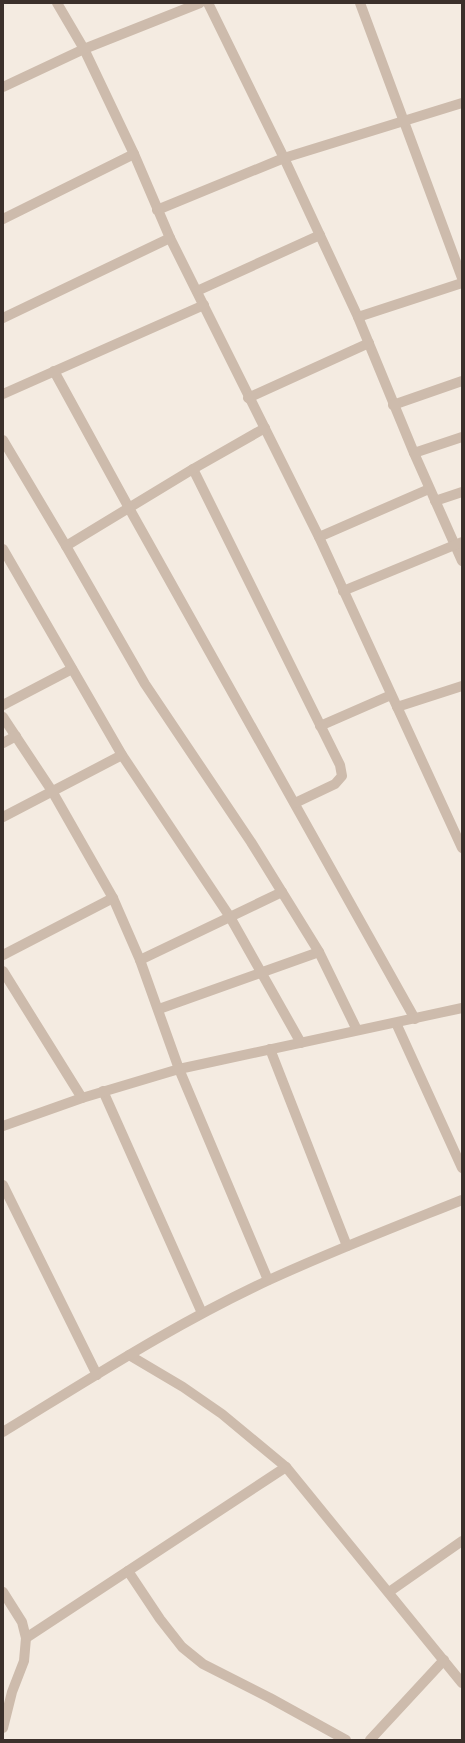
<svg xmlns="http://www.w3.org/2000/svg" width="465" height="1743" viewBox="0 0 465 1743" font-family="'Source Sans 3',sans-serif">
  <style>
    .lines { fill: none; stroke-linecap: round; stroke-linejoin: round }
    .street { stroke: #cdbbac; stroke-width: 10 }
  </style>
  <rect width="100%" height="100%" fill="#f4ebe1"/>
  <g class="lines">
    <!-- street -->
    <g class="street">
      <polyline points="57,3 84,49 134,154 170,238 319,537 462,848"/>
      <polyline points="208,3 284,158 358,317 414,453 462,561"/>
      <polyline points="360,3 462,278"/>
      <polyline points="3,87 84,49 200,3"/>
      <polyline points="157,210 284,158 462,103"/>
      <polyline points="3,219 134,154"/>
      <polyline points="197,291 320,235"/>
      <polyline points="358,317 462,283"/>
      <polyline points="3,318 170,238"/>
      <polyline points="54,371 129,508 415,1019"/>
      <polyline points="3,394 204,305"/>
      <polyline points="248,398 369,343"/>
      <polyline points="393,405 462,381"/>
      <polyline points="3,440 66,546 145,684 251,842 319,952 357,1030"/>
      <polyline points="414,453 462,437"/>
      <polyline points="193,469 340,765 342,776 335,784 295,803"/>
      <polyline points="435,501 462,492"/>
      <polyline points="319,537 429,489"/>
      <polyline points="66,546 193,469 265,428"/>
      <polyline points="3,549 122,755 230,917 301,1043"/>
      <polyline points="343,591 462,542"/>
      <polyline points="3,705 72,669"/>
      <polyline points="397,707 462,686"/>
      <polyline points="3,717 52,791 113,898 140,960 179,1069 268,1280"/>
      <polyline points="320,726 391,695"/>
      <polyline points="3,743 16,736"/>
      <polyline points="3,817 122,755"/>
      <polyline points="3,955 113,898"/>
      <polyline points="140,960 282,892"/>
      <polyline points="3,971 82,1098"/>
      <polyline points="159,1009 319,952"/>
      <polyline points="396,1023 462,1168"/>
      <polyline points="270,1049 347,1246"/>
      <polyline points="103,1091 202,1313"/>
      <polyline points="3,1126 82,1098 179,1069 462,1008"/>
      <polyline points="3,1185 97,1375"/>
      <polyline points="129,1355 183,1387 222,1414 286,1467 462,1683"/>
      <path d="M3 1432C90 1379 176 1323 269 1280 332 1251 397 1226 462 1200"/>
      <polyline points="128,1571 160,1619 182,1647 203,1664 270,1698 346,1740"/>
      <polyline points="3,1592 22,1622 26,1638 24,1661 12,1692 3,1728"/>
      <polyline points="389,1592 462,1541"/>
      <polyline points="26,1638 286,1467"/>
      <polyline points="370,1740 444,1660"/>
    </g>
  </g>
  <!-- border -->
  <rect width="465" height="1743" fill="none" stroke="#3b302b" stroke-width="8"/>
</svg>
